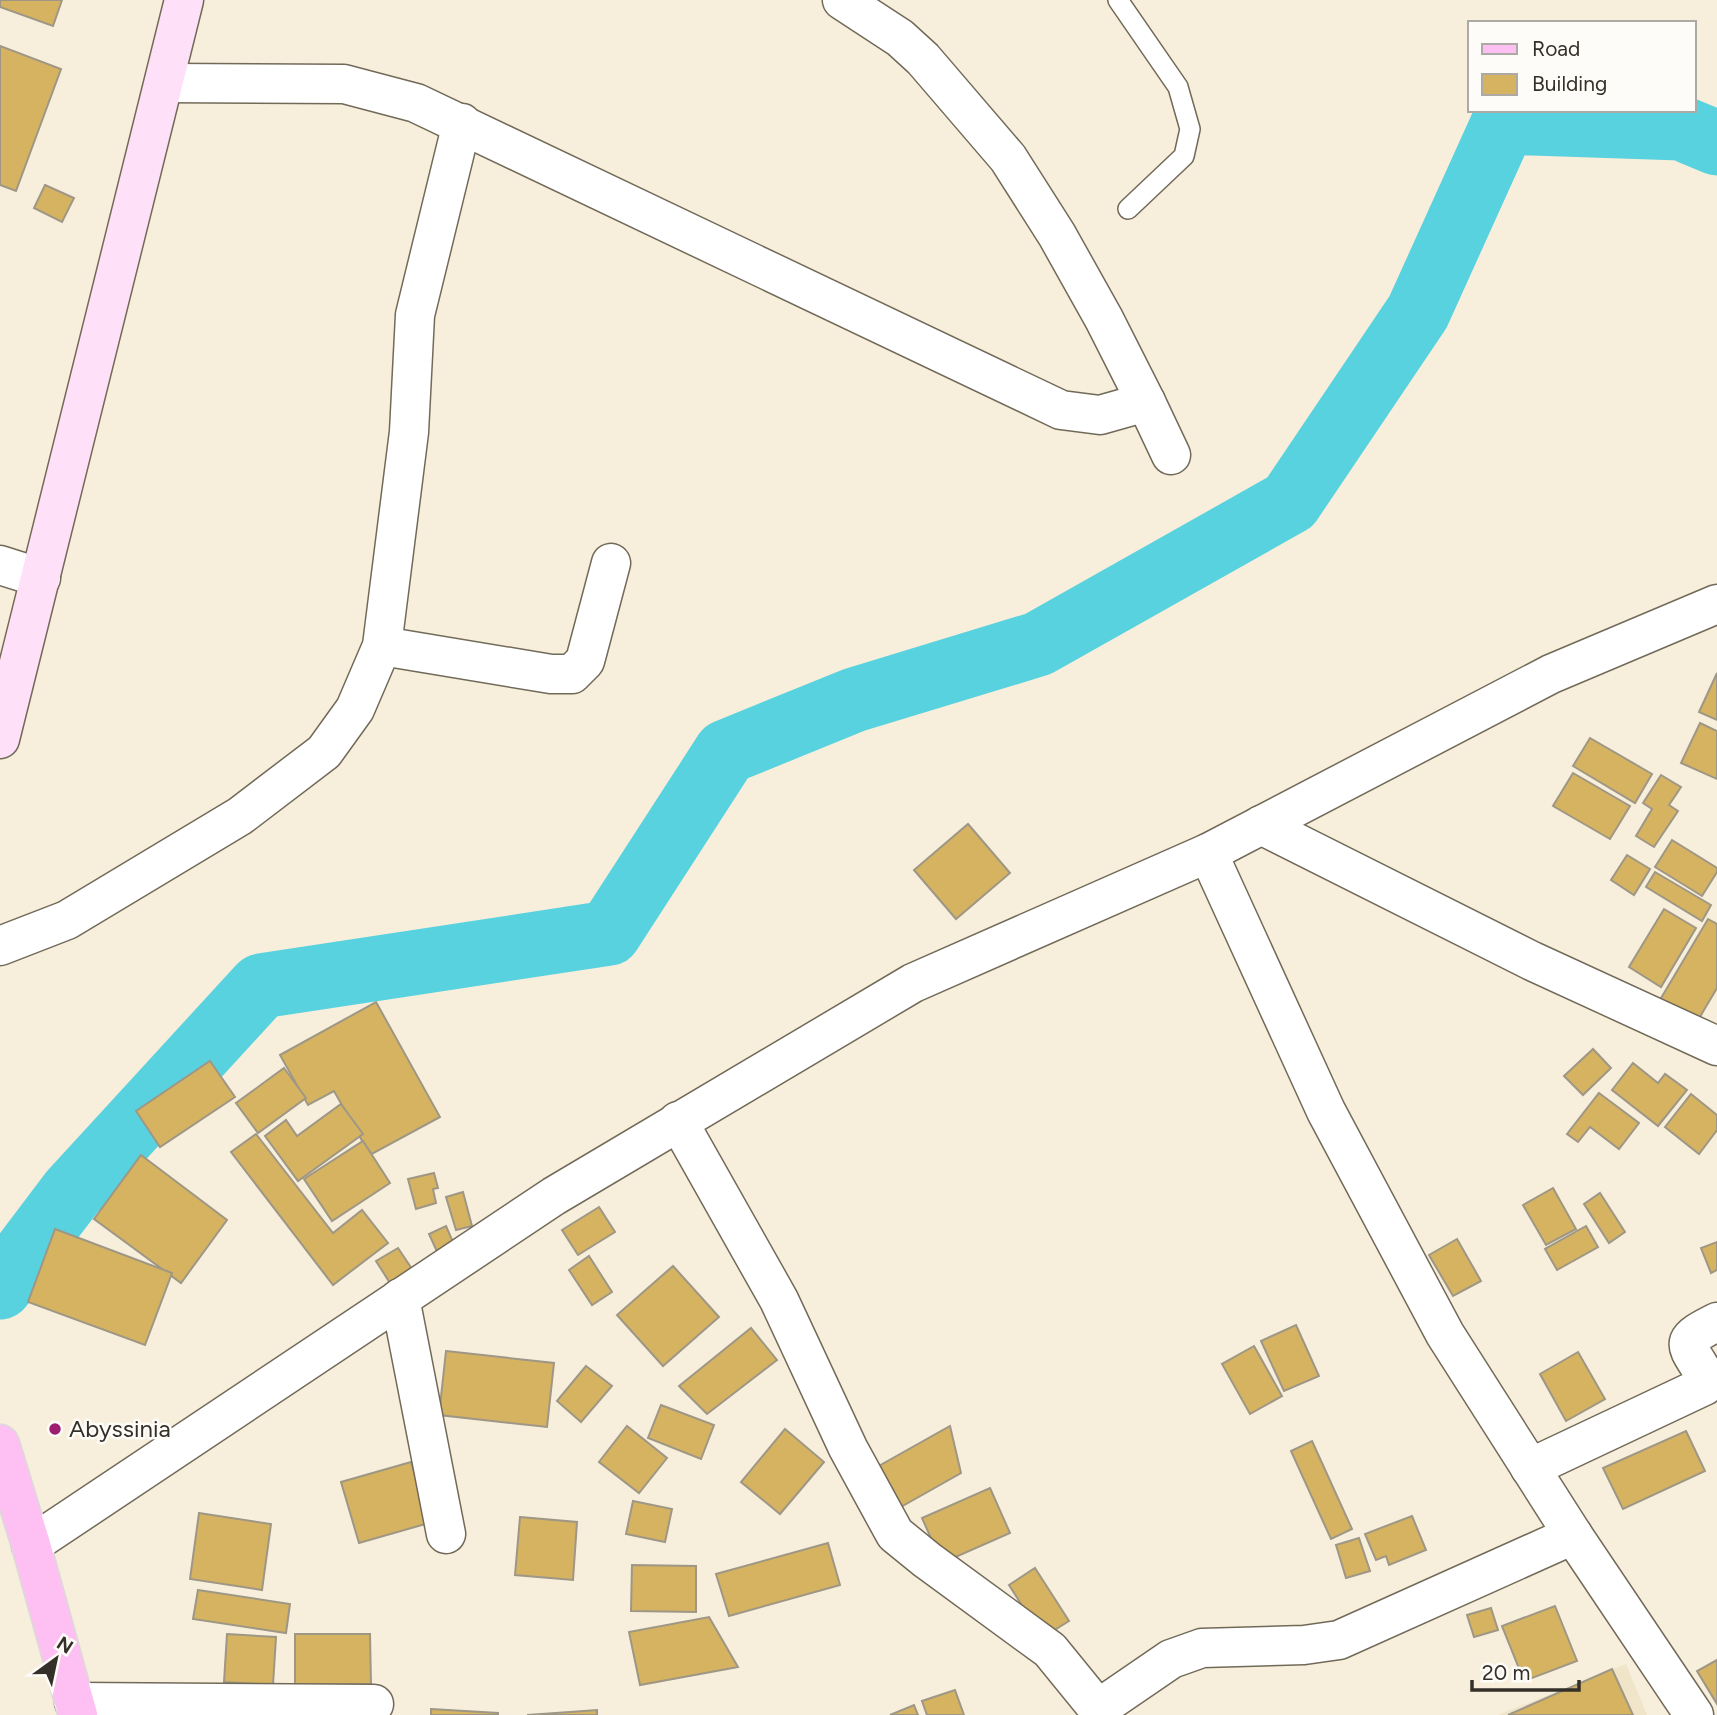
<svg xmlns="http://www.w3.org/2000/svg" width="1717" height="1715" viewBox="0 0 1717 1715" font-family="Figtree,sans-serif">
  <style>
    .built { fill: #f0e4c9 }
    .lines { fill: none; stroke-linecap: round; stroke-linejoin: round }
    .river { stroke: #59d2df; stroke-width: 65 }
    .building { fill: #d5b361; stroke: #9f9785; stroke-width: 2 }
    .service-casing { stroke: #726a59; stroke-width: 22 }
    .minor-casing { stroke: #726a59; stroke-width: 41 }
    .secondary-casing { stroke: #726a59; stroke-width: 41 }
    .primary-casing { stroke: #dadad8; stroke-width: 41 }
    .service { stroke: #fff; stroke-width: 19 }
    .minor { stroke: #fff; stroke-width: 38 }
    .secondary { stroke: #fee0f9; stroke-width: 38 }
    .primary { stroke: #fec0f2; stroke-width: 38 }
    .poi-dot { fill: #9e1d70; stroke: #fefcf8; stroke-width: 2.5 }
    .labels { text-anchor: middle; stroke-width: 5; stroke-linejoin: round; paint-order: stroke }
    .poi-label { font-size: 24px; fill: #343029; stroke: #fefcf8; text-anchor: start }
  </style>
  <rect width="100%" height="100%" fill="#f7efdb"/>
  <!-- built -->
  <polygon class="built" points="1626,1664 1647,1715 1498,1715"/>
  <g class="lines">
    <!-- river -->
    <polyline class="river" points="0,1287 72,1192 261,986 609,933 726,752 854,700 1038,644 1290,502 1418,312 1504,122 1681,128 1717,143"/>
  </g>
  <!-- building -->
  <g class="building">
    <polygon points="0,0 62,0 53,26 0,7"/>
    <polygon points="0,46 61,69 16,191 0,185"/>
    <polygon points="45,185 74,198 62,222 34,208"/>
    <polygon points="1717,673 1717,720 1699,712"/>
    <polygon points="1700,723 1717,731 1717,779 1681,763"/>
    <polygon points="1590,738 1652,774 1635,803 1573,766"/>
    <polygon points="1573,773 1630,806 1610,839 1553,806"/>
    <polygon points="1661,775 1681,787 1669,805 1678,811 1654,847 1636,836 1652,809 1643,803"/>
    <polygon points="968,824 1010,873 956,919 914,870"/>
    <polygon points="1672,840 1717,868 1717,872 1702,896 1655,867"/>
    <polygon points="1627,855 1650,869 1634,895 1611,880"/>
    <polygon points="1655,872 1711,905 1702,921 1646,887"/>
    <polygon points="1664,909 1696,928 1661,987 1629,967"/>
    <polygon points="1708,919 1717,924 1717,988 1691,1032 1654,1010"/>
    <polygon points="376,1002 440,1117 370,1155 334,1091 308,1105 280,1055"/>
    <polygon points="1593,1049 1611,1068 1583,1095 1564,1076"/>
    <polygon points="210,1061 235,1097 160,1147 136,1111"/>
    <polygon points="1633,1063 1658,1083 1665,1074 1687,1090 1658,1126 1612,1090"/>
    <polygon points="284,1068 306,1098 258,1133 236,1103"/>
    <polygon points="1599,1093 1639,1123 1619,1149 1590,1127 1578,1142 1567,1134"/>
    <polygon points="1691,1094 1717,1115 1717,1130 1699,1154 1665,1127"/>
    <polygon points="341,1104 363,1134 298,1181 265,1136 286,1120 297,1136"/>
    <polygon points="256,1134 333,1233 362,1210 388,1243 333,1285 231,1152"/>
    <polygon points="363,1141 390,1183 332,1221 304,1179"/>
    <polygon points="141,1155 227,1220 181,1283 94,1219"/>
    <polygon points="434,1173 438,1188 433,1189 436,1203 416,1209 408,1179"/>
    <polygon points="1553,1188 1576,1229 1546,1245 1523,1205"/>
    <polygon points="463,1192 472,1226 456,1230 446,1197"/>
    <polygon points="1600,1193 1625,1232 1609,1243 1584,1204"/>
    <polygon points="599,1207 615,1232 578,1255 562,1230"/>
    <polygon points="446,1226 456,1249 439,1256 429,1234"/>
    <polygon points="1586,1226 1598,1247 1557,1270 1545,1249"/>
    <polygon points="55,1229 172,1273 145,1345 28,1302"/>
    <polygon points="1457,1239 1481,1281 1453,1296 1429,1255"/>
    <polygon points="1717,1242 1717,1270 1711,1273 1701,1248"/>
    <polygon points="398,1248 412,1269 390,1283 376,1261"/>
    <polygon points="589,1256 612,1292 592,1305 569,1270"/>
    <polygon points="673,1266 719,1317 663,1366 617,1315"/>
    <polygon points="1296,1325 1319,1376 1284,1391 1261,1341"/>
    <polygon points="751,1328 777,1360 707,1414 679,1386"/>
    <polygon points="1254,1346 1282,1396 1250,1414 1222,1364"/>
    <polygon points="446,1351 554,1363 547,1427 439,1415"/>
    <polygon points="1578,1352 1605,1399 1566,1421 1540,1374"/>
    <polygon points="586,1366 612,1386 581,1422 557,1401"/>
    <polygon points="661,1405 714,1425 701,1459 648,1438"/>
    <polygon points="627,1426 667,1458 639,1493 599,1462"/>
    <polygon points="950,1426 961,1473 892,1512 868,1472"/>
    <polygon points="785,1429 824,1462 780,1514 741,1482"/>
    <polygon points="1686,1431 1705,1471 1623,1509 1603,1468"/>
    <polygon points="1312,1441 1352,1529 1331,1539 1291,1451"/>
    <polygon points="411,1462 429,1523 359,1543 341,1482"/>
    <polygon points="990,1488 1010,1533 942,1563 922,1518"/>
    <polygon points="633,1501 672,1509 665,1542 626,1534"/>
    <polygon points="199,1513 271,1524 262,1590 190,1579"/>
    <polygon points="1412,1516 1426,1550 1389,1565 1386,1556 1376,1560 1365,1534"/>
    <polygon points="520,1517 577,1522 573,1580 515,1575"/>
    <polygon points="1359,1538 1370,1571 1346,1578 1336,1545"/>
    <polygon points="828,1543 840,1585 729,1616 716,1574"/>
    <polygon points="632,1565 696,1566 696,1612 631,1611"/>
    <polygon points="1035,1568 1069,1621 1037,1641 1040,1634 1009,1585"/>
    <polygon points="198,1590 290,1604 286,1633 193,1619"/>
    <polygon points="1555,1606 1577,1661 1524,1681 1502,1626"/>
    <polygon points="1491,1608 1498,1630 1474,1637 1467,1615"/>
    <polygon points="709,1617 738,1667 640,1685 629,1632"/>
    <polygon points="227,1634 276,1637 273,1685 224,1682"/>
    <polygon points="295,1634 370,1634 371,1684 295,1685"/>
    <polygon points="1717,1660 1717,1704 1697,1671"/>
    <polygon points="1612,1669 1633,1715 1508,1715"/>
    <polygon points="955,1690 964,1715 927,1715 922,1701"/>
    <polygon points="914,1705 918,1715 890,1715"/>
    <polygon points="431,1709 498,1713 498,1715 431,1715"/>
    <polygon points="597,1710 597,1715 527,1715"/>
  </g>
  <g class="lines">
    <!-- service casing -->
    <g class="service-casing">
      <polyline id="service" points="1118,0 1178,87 1190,129 1184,156 1128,209"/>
    </g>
    <!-- minor casing -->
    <g class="minor-casing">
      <g id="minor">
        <polyline points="842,0 900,38 923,59 1008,158 1057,235 1104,319 1146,402"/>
        <polyline points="164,83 344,84 416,103 1061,410 1100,415 1146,402 1171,455"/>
        <polyline points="0,565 41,578"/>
        <polyline points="382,646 551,674 572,674 585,661 611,563"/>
        <polyline points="1261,825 1532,961 1717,1046"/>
        <polyline points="1208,853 1326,1111 1445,1334 1573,1535 1694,1715"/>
        <polyline points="0,946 67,920 240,816 324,752 355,709 382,646 409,432 415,315 462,123"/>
        <polyline points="678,1121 779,1300 848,1448 895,1534 927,1560 1050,1650 1103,1715"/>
        <polyline points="400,1298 446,1534"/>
        <path d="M1530 1468 1704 1386 1706 1377C1685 1342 1677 1342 1717 1322"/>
        <polyline points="31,1545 554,1196 913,983 1208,853 1551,674 1717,604"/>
        <polyline points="74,1702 374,1704"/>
        <polyline points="1098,1709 1171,1659 1202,1648 1304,1645 1339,1640 1573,1535"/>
      </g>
    </g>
    <!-- secondary casing -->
    <g class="secondary-casing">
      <polyline id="secondary" points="0,739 184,0"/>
    </g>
    <!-- primary casing -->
    <g class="primary-casing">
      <polyline id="primary" points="0,1444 31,1545 78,1715"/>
    </g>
    <!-- service -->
    <use href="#service" class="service"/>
    <!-- minor -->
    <use href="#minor" class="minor"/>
    <!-- secondary -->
    <use href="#secondary" class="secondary"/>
    <!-- primary -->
    <use href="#primary" class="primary"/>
  </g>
  <!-- markers -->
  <circle class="poi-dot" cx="55" cy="1429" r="7"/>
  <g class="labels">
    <!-- poi labels -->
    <g class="poi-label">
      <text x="69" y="1437">Abyssinia</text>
    </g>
  </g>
  <!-- legend -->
  <rect x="1468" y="21" width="228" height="91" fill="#fefcf8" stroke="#adaaa5" stroke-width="2"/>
  <rect x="1482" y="44" width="35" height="10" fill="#fec0f2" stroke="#adaaa5" stroke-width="2"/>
  <text x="1532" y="56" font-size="21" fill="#343029">Road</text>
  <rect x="1482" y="74" width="35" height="21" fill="#d5b361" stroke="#adaaa5" stroke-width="2"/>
  <text x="1532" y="91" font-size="21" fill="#343029">Building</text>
  <!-- north arrow -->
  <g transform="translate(56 1659) rotate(33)" stroke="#fefcf8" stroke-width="5" paint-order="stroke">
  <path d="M0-5L12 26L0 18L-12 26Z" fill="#343029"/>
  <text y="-10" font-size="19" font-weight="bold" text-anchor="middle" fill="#343029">N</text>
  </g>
  <!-- scale -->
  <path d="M1472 1680v10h107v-10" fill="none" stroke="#343029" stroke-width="3.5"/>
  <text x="1482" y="1680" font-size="21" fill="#343029" stroke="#fefcf8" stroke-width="5" paint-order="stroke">20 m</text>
</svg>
